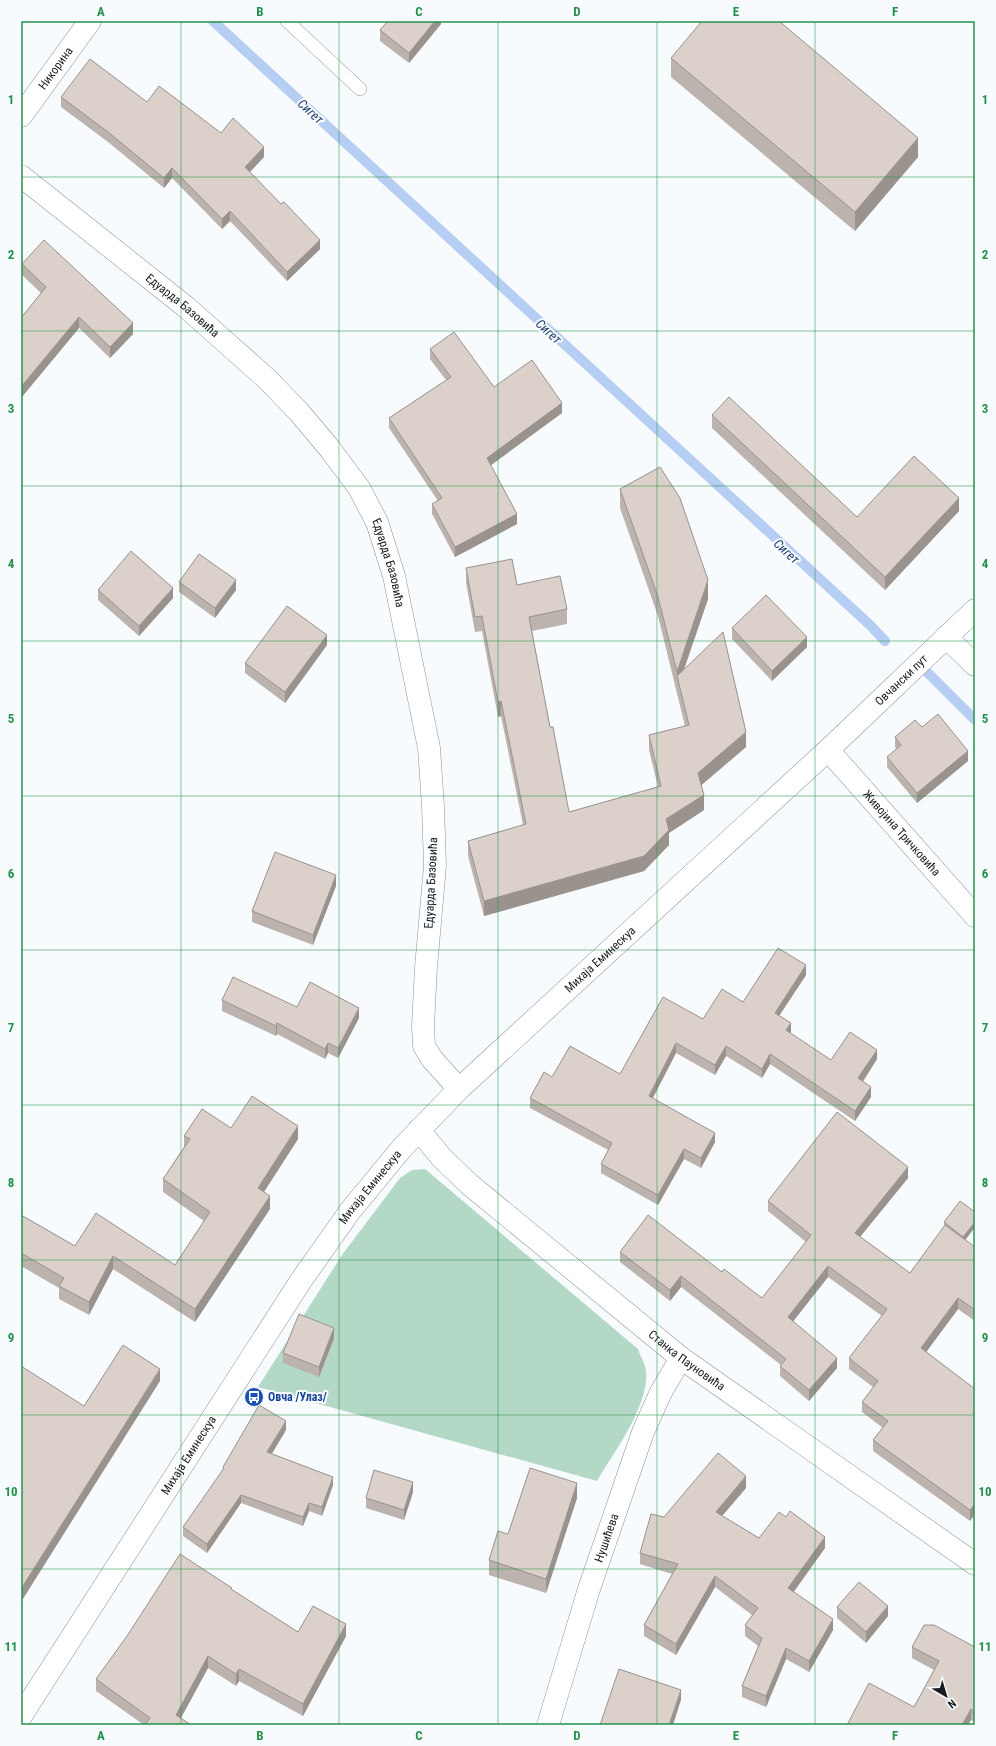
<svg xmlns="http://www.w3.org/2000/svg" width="996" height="1746" viewBox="0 0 996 1746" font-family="'Roboto Condensed',sans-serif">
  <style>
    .green { fill: #b3d8c5 }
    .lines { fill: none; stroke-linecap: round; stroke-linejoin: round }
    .stream { stroke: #b6cef4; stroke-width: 10 }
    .lane-casing { stroke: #899198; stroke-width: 14 }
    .street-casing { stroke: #899198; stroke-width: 23 }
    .secondary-casing { stroke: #899198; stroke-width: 23 }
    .lane { stroke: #fff; stroke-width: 13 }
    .street { stroke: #fff; stroke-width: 22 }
    .secondary { stroke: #fff; stroke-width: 22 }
    .wall { fill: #bcb3ae }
    .shaded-wall { fill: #99928d }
    .building { fill: #dbd0ca; stroke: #99928d }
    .grid { fill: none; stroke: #24924b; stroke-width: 1; stroke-opacity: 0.55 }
    .labels { text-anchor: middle; stroke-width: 4; stroke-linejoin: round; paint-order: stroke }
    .street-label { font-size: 12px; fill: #181b1d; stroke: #f8fbfe }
    .transit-label { font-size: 12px; font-weight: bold; fill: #164399; stroke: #f8fbfe; text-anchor: start }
    .water-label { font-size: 13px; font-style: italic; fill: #1f3d6c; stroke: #f8fbfe }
    .neatline { fill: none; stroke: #24924b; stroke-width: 1.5 }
    .grid-label { font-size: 13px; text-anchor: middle; font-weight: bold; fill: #24924b }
  </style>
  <rect width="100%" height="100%" fill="#f8fbfe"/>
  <!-- green -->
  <path class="green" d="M425 1169 638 1349C640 1356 645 1363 646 1370 650 1405 614 1452 597 1481L258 1387 342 1255 400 1178 412 1170Z"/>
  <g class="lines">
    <!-- stream -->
    <g class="stream">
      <polyline points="213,21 871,626 885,641"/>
      <polyline points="927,672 975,720"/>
    </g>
    <!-- lane casing -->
    <g class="lane-casing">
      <polyline id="lane" points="287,21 360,89"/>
    </g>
    <!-- street casing -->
    <g class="street-casing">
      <g id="street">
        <path id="s1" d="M21 116 90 21"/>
        <path id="s2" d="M21 176 186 307 267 379 299 412 330 449 359 488 377 522 394 576 429 748 433 806 435 866 426 967 423 1026 424 1046 432 1059 459 1089"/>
        <polyline points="946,637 975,665"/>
        <path id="s3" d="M828 750 975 916"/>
        <path id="s4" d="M419 1130 441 1157 469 1184 681 1358 975 1564"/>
        <path id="s5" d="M548 1725 589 1589 643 1432 661 1392 681 1358"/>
      </g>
    </g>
    <!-- secondary casing -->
    <g class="secondary-casing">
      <g id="secondary">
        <path id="s6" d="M21 1716 300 1282 350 1211 402 1148 459 1089 828 750 975 610"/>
      </g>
    </g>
    <!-- lane -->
    <use href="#lane" class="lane"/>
    <!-- street -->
    <use href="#street" class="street"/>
    <!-- secondary -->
    <use href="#secondary" class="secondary"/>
  </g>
  <!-- wall -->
  <g class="wall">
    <polygon points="441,21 441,24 409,63 380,41 380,30"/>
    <polygon points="671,58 918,157 855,231 671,77"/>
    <polygon points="61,97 147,102 221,133 264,157 250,172 320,249 287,281 230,221 222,229 172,178 164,188 108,142 61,107"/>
    <polygon points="22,264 133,334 110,358 79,328 21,398 21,318 41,293 22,275"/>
    <polygon points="430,349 494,387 562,413 491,465 517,524 455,557 432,514 432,504 438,501 389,428 389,418 446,380 430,359"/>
    <polygon points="712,415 857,517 959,511 885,590 712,428"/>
    <polygon points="620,489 708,599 684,669 746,747 701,785 704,810 669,833 669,845 644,871 484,916 468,856 468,841 523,825 501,716 498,717 482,631 475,632 466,583 466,568 517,585 567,609 567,624 532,631 550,727 569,812 658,787 649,750 649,735 685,726 658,616 620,508"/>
    <polygon points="179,582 236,590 215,618 179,592"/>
    <polygon points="98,590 173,598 139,636 98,600"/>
    <polygon points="732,628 807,647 772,681 732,639"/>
    <polygon points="327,645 285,703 245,673 245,663"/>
    <polygon points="922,727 968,761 917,803 887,767 887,757 896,749 895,747 895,737"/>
    <polygon points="336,886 313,945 252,922 252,911"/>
    <polygon points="806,975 779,1016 791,1032 790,1033 831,1060 877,1059 863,1082 871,1097 855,1121 770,1064 762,1078 726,1056 715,1075 676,1053 653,1098 715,1142 701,1168 684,1159 658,1205 601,1173 601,1164 608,1150 530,1108 530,1098 552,1077 620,1074 703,1019"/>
    <polygon points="222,1000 297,1007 359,1018 338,1058 328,1053 325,1059 277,1034 276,1036 222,1011"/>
    <polygon points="231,1128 298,1139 264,1192 270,1209 195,1322 113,1269 89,1315 59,1299 59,1288 21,1266 21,1215 75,1246 175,1265 204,1221 163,1192 163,1179 184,1147 184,1136"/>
    <polygon points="908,1178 860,1237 910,1273 944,1227 944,1222 975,1212 975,1227 965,1240 975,1247 975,1321 958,1309 926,1352 975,1389 975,1516 974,1515 970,1521 873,1451 873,1440 883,1428 862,1412 862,1402 873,1387 849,1369 849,1358 882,1316 828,1277 793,1321 837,1368 809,1401 780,1376 780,1366 781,1365 681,1287 670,1301 620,1262 620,1252 722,1272 762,1298 806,1242 768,1211 768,1201"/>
    <polygon points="334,1338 319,1377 283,1363 283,1353"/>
    <polygon points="286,1430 272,1454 333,1485 322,1516 309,1511 303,1526 241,1503 207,1553 183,1536 183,1527 223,1471 223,1467"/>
    <polygon points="746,1488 722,1516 759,1538 825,1548 794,1592 833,1630 809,1672 786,1659 766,1707 742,1697 742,1686 758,1646 745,1636 745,1625 752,1615 715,1587 676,1655 644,1636 644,1625 672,1574 640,1564 640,1553 664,1517"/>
    <polygon points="413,1492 404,1520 366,1508 366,1498"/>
    <polygon points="577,1498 546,1593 489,1575 489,1560"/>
    <polygon points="232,1590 298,1632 346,1636 303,1716 239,1681 236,1686 208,1668 181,1718 192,1725 144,1725 96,1691 96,1679"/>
    <polygon points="837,1607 888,1616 866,1643 837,1618"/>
    <polygon points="912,1647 975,1647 975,1722 971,1720 914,1707 934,1670 912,1658"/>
  </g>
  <!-- shaded-wall -->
  <g class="shaded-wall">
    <polygon points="435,21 441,21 441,24 409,63 409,53"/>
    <polygon points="918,138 918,157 855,231 855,212"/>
    <polygon points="264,147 264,157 245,177 245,167"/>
    <polygon points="172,168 172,178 164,188 164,178"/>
    <polygon points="230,211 230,221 222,229 222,219"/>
    <polygon points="320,240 320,249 287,281 287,272"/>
    <polygon points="79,317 79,328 21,398 21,387"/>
    <polygon points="133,323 133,334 110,358 110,347"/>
    <polygon points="562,403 562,413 487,468 487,458"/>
    <polygon points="959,498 959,511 885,590 885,577"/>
    <polygon points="517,514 517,524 455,557 455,547"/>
    <polygon points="236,580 236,590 215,618 215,608"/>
    <polygon points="708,580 708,599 679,684 677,676 677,691 677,672"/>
    <polygon points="173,588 173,598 139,636 139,626"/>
    <polygon points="327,635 327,645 285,703 285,692"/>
    <polygon points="807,637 807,647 772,681 772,671"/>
    <polygon points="501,701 501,716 498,717 498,702"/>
    <polygon points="746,732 746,747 698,788 698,773"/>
    <polygon points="968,751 968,761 917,803 917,793"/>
    <polygon points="704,795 704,810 669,833 669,845 644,871 484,916 484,901 666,819"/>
    <polygon points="336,875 336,886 313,945 313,935"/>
    <polygon points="806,965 806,975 775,1022 775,1013"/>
    <polygon points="359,1008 359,1018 338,1058 338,1048"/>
    <polygon points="277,1023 277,1034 276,1036 276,1026"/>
    <polygon points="791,1023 791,1032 786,1040 786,1030"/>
    <polygon points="328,1043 328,1053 325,1059 325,1049"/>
    <polygon points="676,1043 676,1053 649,1105 649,1096"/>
    <polygon points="726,1046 726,1056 715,1075 715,1065"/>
    <polygon points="877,1050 877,1059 858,1088 858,1078"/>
    <polygon points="770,1054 770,1064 762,1078 762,1069"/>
    <polygon points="871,1087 871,1097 855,1121 855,1111"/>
    <polygon points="298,1126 298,1139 258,1201 258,1188"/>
    <polygon points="715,1133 715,1142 701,1168 701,1158"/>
    <polygon points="684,1149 684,1159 658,1205 658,1195"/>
    <polygon points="908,1167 908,1178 855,1243 855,1233"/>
    <polygon points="270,1196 270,1209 195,1322 195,1309"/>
    <polygon points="975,1222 975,1227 963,1243 963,1237"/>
    <polygon points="113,1256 113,1269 89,1315 89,1302"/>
    <polygon points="828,1266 828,1277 788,1328 788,1317"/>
    <polygon points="681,1276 681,1287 670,1301 670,1290"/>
    <polygon points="958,1298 958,1309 921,1359 921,1348"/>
    <polygon points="334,1328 334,1338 319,1377 319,1367"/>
    <polygon points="837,1358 837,1368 809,1401 809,1390"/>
    <polygon points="160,1369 160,1381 21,1602 21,1589"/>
    <polygon points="286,1421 286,1430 267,1461 267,1452"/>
    <polygon points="746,1476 746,1488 716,1523 716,1512"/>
    <polygon points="333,1477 333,1485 322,1516 322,1507"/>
    <polygon points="413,1482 413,1492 404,1520 404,1510"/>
    <polygon points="577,1483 577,1498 546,1593 546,1579"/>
    <polygon points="241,1495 241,1503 207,1553 207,1544"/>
    <polygon points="309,1503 309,1511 303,1526 303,1517"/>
    <polygon points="974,1505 974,1515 970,1521 970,1510"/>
    <polygon points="825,1537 825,1548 788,1599 788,1588"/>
    <polygon points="715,1576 715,1587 676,1655 676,1644"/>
    <polygon points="888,1606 888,1616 866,1643 866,1632"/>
    <polygon points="833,1619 833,1630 809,1672 809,1661"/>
    <polygon points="346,1624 346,1636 303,1716 303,1704"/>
    <polygon points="786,1648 786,1659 766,1707 766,1696"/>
    <polygon points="208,1656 208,1668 177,1725 176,1715"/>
    <polygon points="239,1669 239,1681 236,1686 236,1674"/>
    <polygon points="681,1690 681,1700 673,1725 669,1725"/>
    <polygon points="971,1709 971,1720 968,1725 962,1725"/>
  </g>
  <!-- building -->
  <g class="building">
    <polygon points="388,21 435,21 409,53 380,30"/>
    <polygon points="702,21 779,21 918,138 855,212 671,58"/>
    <polygon points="90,59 147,102 159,86 221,133 233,118 264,147 245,167 281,204 284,202 320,240 287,272 230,211 222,219 172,168 164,178 108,132 61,97"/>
    <polygon points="44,240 133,323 110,347 79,317 21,387 21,318 46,287 22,264"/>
    <polygon points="454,332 494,387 532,360 562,403 487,458 517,514 455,547 432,504 442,498 389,418 451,377 430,349"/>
    <polygon points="729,397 857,517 914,456 959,498 885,577 712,415"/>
    <polygon points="660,467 680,498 708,580 677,672 658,597 620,489"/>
    <polygon points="131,551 173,588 139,626 98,590"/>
    <polygon points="199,554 236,580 215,608 179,582"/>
    <polygon points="512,559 517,585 560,576 567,609 529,617 550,727 553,727 569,812 661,786 649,735 689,725 677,676 723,632 746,732 698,773 704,795 666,819 669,830 644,856 484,901 468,841 526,824 501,701 498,702 482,616 475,617 466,568"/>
    <polygon points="766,595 807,637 772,671 732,628"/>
    <polygon points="287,606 327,635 285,692 245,663"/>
    <polygon points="938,714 968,751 917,793 887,757 901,745 895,737 915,720 922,727"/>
    <polygon points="275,852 336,875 313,935 252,911"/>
    <polygon points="778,948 806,965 775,1013 791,1023 786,1030 831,1060 850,1032 877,1050 858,1078 871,1087 855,1111 770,1054 762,1069 726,1046 715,1065 676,1043 649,1096 715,1133 701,1158 684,1149 658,1195 601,1164 612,1143 530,1098 544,1072 552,1077 570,1046 620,1074 663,997 703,1019 722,989 743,1002"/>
    <polygon points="233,977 297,1007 310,982 359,1008 338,1048 328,1043 325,1049 277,1023 276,1026 222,1000"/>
    <polygon points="252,1096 298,1126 258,1188 270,1196 195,1309 113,1256 89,1302 59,1286 64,1278 21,1253 21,1215 75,1246 96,1213 175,1265 210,1212 163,1179 190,1139 184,1136 202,1109 231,1128"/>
    <polygon points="837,1112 908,1167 855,1233 910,1273 945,1225 975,1247 975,1310 958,1298 921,1348 975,1389 975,1505 974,1505 970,1510 873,1440 888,1421 862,1402 878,1381 849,1358 887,1309 828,1266 788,1317 837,1358 809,1390 780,1366 786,1359 681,1276 670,1290 620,1252 648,1215 722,1272 724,1269 762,1298 811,1235 768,1201"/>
    <polygon points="960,1201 975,1212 975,1222 963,1237 944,1222"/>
    <polygon points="299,1314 334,1328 319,1367 283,1353"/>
    <polygon points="123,1345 160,1369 21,1589 21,1366 84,1406"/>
    <polygon points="259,1405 286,1421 267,1452 333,1477 322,1507 309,1503 303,1517 241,1495 207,1544 183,1527 224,1468 223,1467"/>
    <polygon points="718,1453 746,1476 716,1512 759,1538 779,1512 786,1517 790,1511 825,1537 788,1588 833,1619 809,1661 786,1648 766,1696 742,1686 762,1638 745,1625 758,1608 715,1576 676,1644 644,1625 678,1564 640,1553 651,1514 664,1517"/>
    <polygon points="530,1468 577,1483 546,1579 489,1560 498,1531 508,1534"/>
    <polygon points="374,1470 413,1482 404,1510 366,1498"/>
    <polygon points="180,1554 232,1588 231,1589 298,1632 313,1606 346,1624 303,1704 239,1669 236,1674 208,1656 176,1715 191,1725 145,1725 150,1718 96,1679 127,1636"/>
    <polygon points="859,1582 888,1606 866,1632 837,1607"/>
    <polygon points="924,1625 934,1625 975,1647 975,1712 971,1709 962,1725 847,1725 869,1683 914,1707 939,1661 912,1647"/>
    <polygon points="619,1669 681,1690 669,1725 600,1725"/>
  </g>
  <!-- grid -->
  <path class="grid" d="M181 21V1725M339 21V1725M498 21V1725M657 21V1725M815 21V1725M21 177H975M21 331H975M21 486H975M21 641H975M21 796H975M21 950H975M21 1105H975M21 1260H975M21 1415H975M21 1569H975"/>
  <!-- icons -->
  <defs>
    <g id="bus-disc" transform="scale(1)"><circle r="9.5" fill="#1a4fb4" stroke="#f8fbfe"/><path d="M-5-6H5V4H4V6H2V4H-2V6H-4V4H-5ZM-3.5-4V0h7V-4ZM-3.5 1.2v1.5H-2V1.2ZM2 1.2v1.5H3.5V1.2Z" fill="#fff"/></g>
  </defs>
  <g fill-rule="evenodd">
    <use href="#bus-disc" x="254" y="1397"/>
  </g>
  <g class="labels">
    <!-- street labels -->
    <g class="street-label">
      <text dy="4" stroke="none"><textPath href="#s1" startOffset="59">Никорина</textPath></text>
      <text dy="4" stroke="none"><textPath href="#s2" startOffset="207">Едуарда Базовића</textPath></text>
      <text dy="4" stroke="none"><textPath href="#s2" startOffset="543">Едуарда Базовића</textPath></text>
      <text dy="4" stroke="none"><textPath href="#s6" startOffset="1369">Овчански пут</textPath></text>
      <text dy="4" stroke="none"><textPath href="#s3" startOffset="111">Живојина Тричковића</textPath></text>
      <text transform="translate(431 883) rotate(-87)" y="4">Едуарда Базовића</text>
      <text dy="4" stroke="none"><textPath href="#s6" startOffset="958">Михаја Еминескуа</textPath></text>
      <text dy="4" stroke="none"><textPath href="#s6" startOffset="634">Михаја Еминескуа</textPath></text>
      <text dy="4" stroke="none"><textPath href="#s4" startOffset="354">Станка Пауновића</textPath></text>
      <text dy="4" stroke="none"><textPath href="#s6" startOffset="310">Михаја Еминескуа</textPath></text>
      <text dy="4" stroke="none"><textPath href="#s5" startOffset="196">Нушићева</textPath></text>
    </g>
    <!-- transit labels -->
    <g class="transit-label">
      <text x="268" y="1401">Овча /Улаз/</text>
    </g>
    <!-- water labels -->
    <g class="water-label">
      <text transform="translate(311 111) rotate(43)" y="5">Сигет</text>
      <text transform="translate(549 331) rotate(43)" y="5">Сигет</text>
      <text transform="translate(787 551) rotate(43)" y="5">Сигет</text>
    </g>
  </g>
  <!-- border -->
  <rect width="996" height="1746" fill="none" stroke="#f8fbfe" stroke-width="44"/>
  <!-- north arrow -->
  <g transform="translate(946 1696) rotate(142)" stroke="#f8fbfe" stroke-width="3" paint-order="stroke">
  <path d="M0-3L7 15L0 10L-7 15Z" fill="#181b1d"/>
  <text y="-6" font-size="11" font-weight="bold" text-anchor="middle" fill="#181b1d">N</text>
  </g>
  <rect x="22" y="22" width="952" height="1702" class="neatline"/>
  <g class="grid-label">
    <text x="101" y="16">A</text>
    <text x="260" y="16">B</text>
    <text x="419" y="16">C</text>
    <text x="577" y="16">D</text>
    <text x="736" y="16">E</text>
    <text x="895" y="16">F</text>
    <text x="11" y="104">1</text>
    <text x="985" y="104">1</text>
    <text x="11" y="259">2</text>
    <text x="985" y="259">2</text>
    <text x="11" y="413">3</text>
    <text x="985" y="413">3</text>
    <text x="11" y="568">4</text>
    <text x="985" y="568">4</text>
    <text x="11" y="723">5</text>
    <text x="985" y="723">5</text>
    <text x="11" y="878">6</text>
    <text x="985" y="878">6</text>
    <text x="11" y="1032">7</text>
    <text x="985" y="1032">7</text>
    <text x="11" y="1187">8</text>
    <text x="985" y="1187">8</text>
    <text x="11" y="1342">9</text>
    <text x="985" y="1342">9</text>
    <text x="11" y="1496">10</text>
    <text x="985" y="1496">10</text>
    <text x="11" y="1651">11</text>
    <text x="985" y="1651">11</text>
    <text x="101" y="1740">A</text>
    <text x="260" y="1740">B</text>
    <text x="419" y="1740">C</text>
    <text x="577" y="1740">D</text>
    <text x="736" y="1740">E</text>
    <text x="895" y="1740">F</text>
  </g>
</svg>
